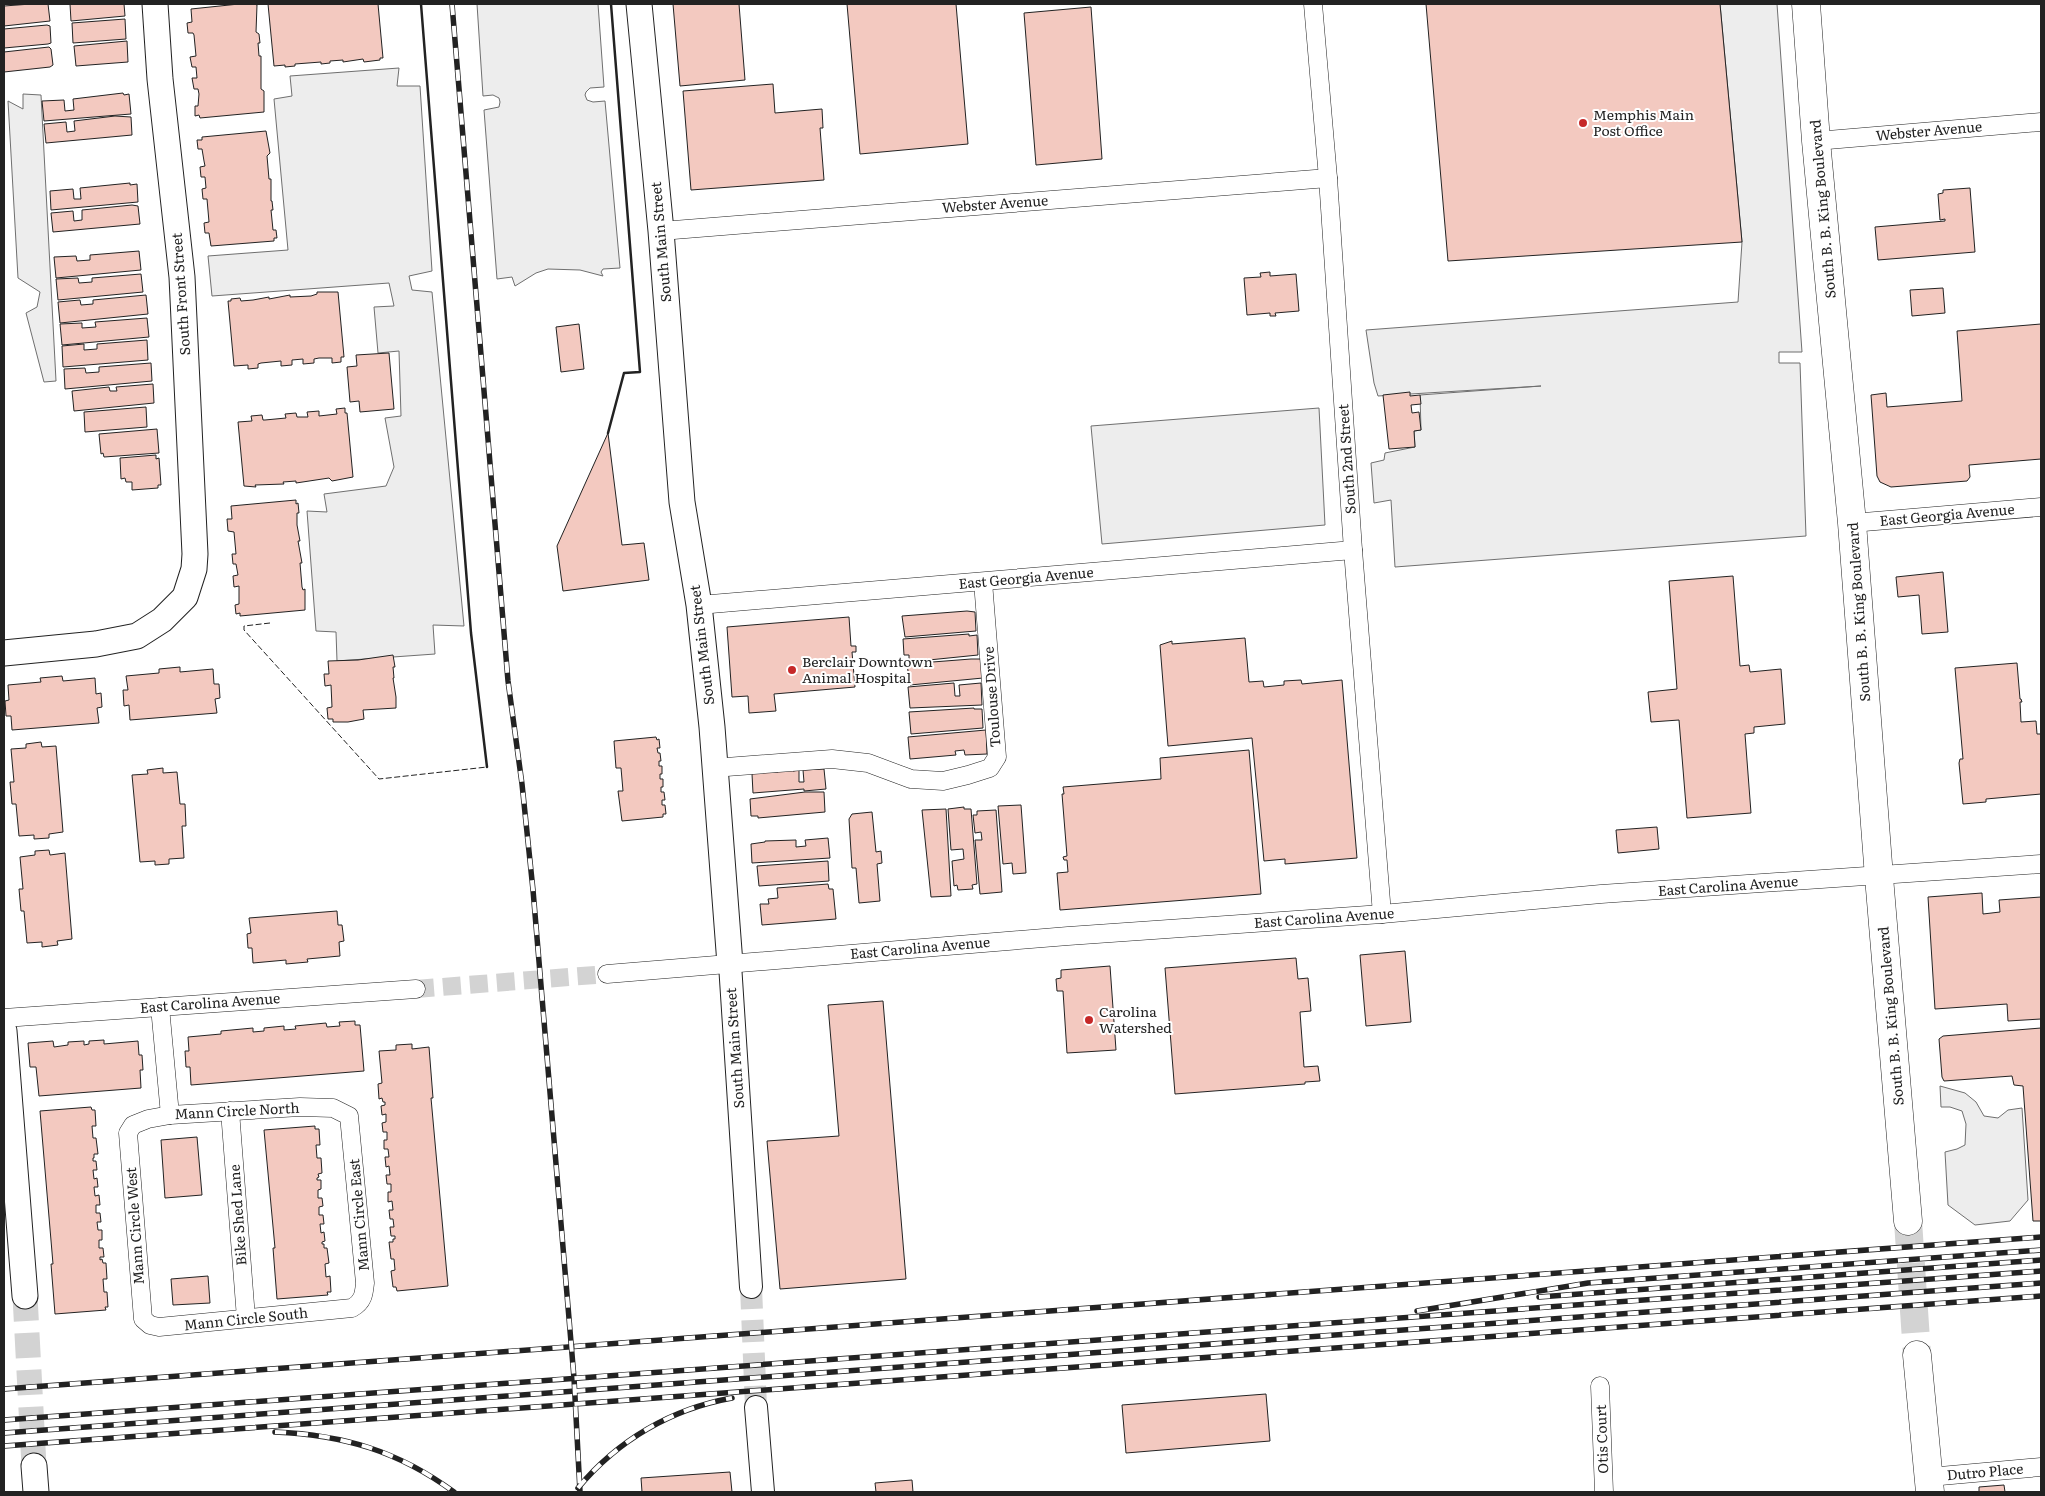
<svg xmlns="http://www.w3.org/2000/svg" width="2045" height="1496" viewBox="0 0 2045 1496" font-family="Literata,serif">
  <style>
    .parking { fill: #ededed; stroke: #6f6f6f }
    .building { fill: #f3c9c0; stroke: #222 }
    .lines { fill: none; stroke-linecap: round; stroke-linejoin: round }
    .minor-tunnel { stroke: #d3d3d3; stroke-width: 18; stroke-dasharray: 18 9; stroke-linecap: butt }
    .tertiary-tunnel { stroke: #d3d3d3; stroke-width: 22; stroke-dasharray: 22 11; stroke-linecap: butt }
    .secondary-tunnel { stroke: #d3d3d3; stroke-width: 25; stroke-dasharray: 25 12; stroke-linecap: butt }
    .primary-tunnel { stroke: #d3d3d3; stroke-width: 28; stroke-dasharray: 28 14; stroke-linecap: butt }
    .minor-casing { stroke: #222; stroke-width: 19 }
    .tertiary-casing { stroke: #222; stroke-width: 24 }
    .secondary-casing { stroke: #222; stroke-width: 27 }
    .primary-casing { stroke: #222; stroke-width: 29 }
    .minor { stroke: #fff; stroke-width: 18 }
    .tertiary { stroke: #fff; stroke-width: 22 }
    .secondary { stroke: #fff; stroke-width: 25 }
    .primary { stroke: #fff; stroke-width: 28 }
    .rail-casing { stroke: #222; stroke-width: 5.5 }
    .rail { stroke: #fff; stroke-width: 4; stroke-dasharray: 11; stroke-linecap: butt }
    .fence { stroke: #222; stroke-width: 1; stroke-dasharray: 6 2.5; stroke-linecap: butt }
    .wall { stroke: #222; stroke-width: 2.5 }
    .poi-dot { fill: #c62828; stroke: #fff; stroke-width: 2 }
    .labels { text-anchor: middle; stroke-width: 4; stroke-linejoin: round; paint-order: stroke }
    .poi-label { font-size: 14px; fill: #222; stroke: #fff; text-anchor: start }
    .street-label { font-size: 14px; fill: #222; stroke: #fff }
  </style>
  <rect width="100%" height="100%" fill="#fff"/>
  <!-- parking -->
  <g class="parking">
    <polygon points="477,4 598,4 604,87 590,88 586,92 585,95 587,100 593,102 605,101 620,268 603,269 601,272 603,276 580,270 548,269 536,273 515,286 512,277 497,279 484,110 499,107 500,102 499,98 493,95 483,96"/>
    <polygon points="1720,4 1777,4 1802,352 1779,352 1779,363 1800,363 1806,536 1395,567 1391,500 1374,503 1371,463 1384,460 1385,453 1415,447 1414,431 1421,430 1420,395 1541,386 1378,396 1374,383 1366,330 1738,302 1742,242"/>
    <polygon points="399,68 397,86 420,86 432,271 409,276 412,290 432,292 464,626 433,625 435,654 337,661 336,632 316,631 307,511 327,512 324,494 386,486 394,467 385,418 401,416 399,351 378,353 374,307 394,306 389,283 212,296 208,256 288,250 274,99 292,96 290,76"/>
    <polygon points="23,94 41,95 56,381 44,382 26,313 37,307 40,292 18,278 8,101 23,109"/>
    <polygon points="1319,408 1325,525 1102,544 1091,426"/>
    <polygon points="1940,1086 1965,1093 1976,1102 1984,1116 1998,1118 2008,1110 2022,1108 2028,1200 2010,1221 1975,1225 1948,1205 1945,1152 1957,1149 1965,1145 1966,1124 1962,1111 1950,1107 1941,1107"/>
  </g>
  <!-- building -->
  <g class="building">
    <polygon points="31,4 48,4 50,21 4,26 4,6"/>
    <polygon points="70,4 124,4 125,16 71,21"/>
    <polygon points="239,4 255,4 257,5 256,32 259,34 260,43 258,43 259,56 261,56 261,89 264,91 264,112 200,118 199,115 195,116 195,106 198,106 199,94 198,89 194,89 192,78 197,78 196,67 192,67 190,57 196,56 194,35 193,33 188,33 187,23 192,22 191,9"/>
    <polygon points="268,4 378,4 383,58 380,58 380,60 364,62 363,59 343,62 343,60 330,61 330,63 321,64 321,62 295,64 295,66 285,67 285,65 274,66"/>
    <polygon points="673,4 739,4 745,80 680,86"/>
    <polygon points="847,4 956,4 968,144 860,154"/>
    <polygon points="1426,4 1720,4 1742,242 1448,261"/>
    <polygon points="1091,7 1102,159 1036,165 1024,13"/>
    <polygon points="125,19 126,39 73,43 72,23"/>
    <polygon points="47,25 50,26 51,43 48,44 4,48 4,29"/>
    <polygon points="127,41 128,62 76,66 74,46"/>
    <polygon points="49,47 51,49 53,65 50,67 4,72 4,52"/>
    <polygon points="773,84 775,113 822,109 823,128 820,128 824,180 691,190 683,91"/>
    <polygon points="123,93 124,95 129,94 131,114 44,121 42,101 64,100 65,111 74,110 73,99"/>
    <polygon points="115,116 131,117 132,135 46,143 44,124 66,122 67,132 75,131 74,121"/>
    <polygon points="266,131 270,153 267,156 269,179 271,179 271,201 272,201 273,210 271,210 273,230 276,230 277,238 274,238 274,241 211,246 209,233 205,233 204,223 209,222 207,199 203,199 202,189 206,188 205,177 201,177 200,167 205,166 204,161 202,149 198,149 197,140 202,140 202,137"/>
    <polygon points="130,183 130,185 137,184 138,202 51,210 50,191 73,189 74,199 81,199 80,188"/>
    <polygon points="1970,188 1975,252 1878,260 1875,227 1945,221 1945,219 1940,220 1938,194 1943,193 1943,190"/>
    <polygon points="132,205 138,206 140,224 53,232 51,213 73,211 74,221 82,220 82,210"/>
    <polygon points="139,251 141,270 56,278 54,257 76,256 77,261 90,260 90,255"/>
    <polygon points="1270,272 1270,276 1296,274 1299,311 1275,313 1276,316 1270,316 1270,313 1247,315 1244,278 1261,277 1260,273"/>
    <polygon points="141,274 143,292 58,300 56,279 78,278 79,283 92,282 92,278"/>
    <polygon points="1943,288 1945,313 1912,316 1910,290"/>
    <polygon points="317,292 338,292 344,357 341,357 341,362 332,363 332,358 319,358 314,359 314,363 303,364 303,359 292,360 292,365 281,366 281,361 261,363 258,364 258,368 248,369 248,365 234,366 228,301 231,301 231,299 240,298 241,301 253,300 269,297 269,299 290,295 290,297 311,296 317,294"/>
    <polygon points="146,295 148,314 60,323 58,302 80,300 81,305 93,304 93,300"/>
    <polygon points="147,318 149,337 62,345 60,324 82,323 82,328 96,327 95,322"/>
    <polygon points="579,324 584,369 561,372 556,327"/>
    <polygon points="2041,324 2041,459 1969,465 1970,477 1967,481 1891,487 1880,482 1877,476 1871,395 1886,393 1887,407 1962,401 1957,331"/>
    <polygon points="147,340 148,360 63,367 62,346 84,344 84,350 97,349 97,344"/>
    <polygon points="389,353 394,409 360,412 359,401 350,402 347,367 357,366 356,355"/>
    <polygon points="151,363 152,381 65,389 64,369 85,368 86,373 99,372 99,367"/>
    <polygon points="153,384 154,403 74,411 72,391 109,387 110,391 117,391 116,387"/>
    <polygon points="1410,392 1410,396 1420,395 1421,404 1411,405 1412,413 1419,412 1421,430 1414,431 1415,447 1389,449 1383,395"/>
    <polygon points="146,407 147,427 85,432 84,412"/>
    <polygon points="345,408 345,413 347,413 353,477 332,481 329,478 296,483 296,481 283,482 284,484 255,485 256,487 244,486 238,422 252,421 251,416 262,415 263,420 265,420 286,418 285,414 296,413 297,417 308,417 307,412 319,411 319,416 337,414 336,409"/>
    <polygon points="157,429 159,453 104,457 103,453 101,454 99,434"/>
    <polygon points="608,433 622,545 644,543 649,580 563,591 557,546"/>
    <polygon points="156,455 156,459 159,458 161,485 158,485 158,488 132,490 132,482 126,482 125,478 121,479 120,458"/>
    <polygon points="296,500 296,504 298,503 299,513 297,513 297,525 300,541 298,541 302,563 300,563 302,587 303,590 305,589 305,610 240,616 240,613 236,614 235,605 239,604 239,586 234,587 233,576 238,575 236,564 233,564 232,554 236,554 234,532 228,531 227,519 232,519 231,506"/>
    <polygon points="1943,572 1948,632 1922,634 1919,595 1898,597 1896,577"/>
    <polygon points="1733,576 1740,666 1749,665 1750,672 1781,669 1785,724 1754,727 1754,733 1745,734 1751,813 1687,818 1679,720 1651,722 1648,692 1677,689 1669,581"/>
    <polygon points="967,611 975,612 976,631 905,637 902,616"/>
    <polygon points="849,617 851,646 856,646 856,652 852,652 855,687 774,694 776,711 749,713 748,696 732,697 727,627"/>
    <polygon points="969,634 969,636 977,635 978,655 909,662 909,655 904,655 903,639"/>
    <polygon points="1245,638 1249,682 1263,681 1264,687 1284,685 1284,681 1301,680 1302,684 1342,680 1357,858 1285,864 1285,859 1264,861 1252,738 1168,746 1160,645 1172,641 1172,644"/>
    <polygon points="393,655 395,667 393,667 394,678 393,678 396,697 396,708 363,710 364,719 348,722 333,722 333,719 328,719 327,708 332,707 331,685 325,686 324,674 329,674 328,661 358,660"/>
    <polygon points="971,659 981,659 983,678 910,685 907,664"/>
    <polygon points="2017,663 2020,699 2021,699 2022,702 2020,702 2021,722 2036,721 2037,734 2041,734 2041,794 1986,799 1986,802 1963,804 1959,763 1960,759 1963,759 1955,668"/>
    <polygon points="180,667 180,672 213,669 214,684 219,684 220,698 215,699 217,713 130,720 129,705 124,706 123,690 128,690 126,676 159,673 159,669"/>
    <polygon points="62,676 63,681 95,678 96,694 101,693 102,707 97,708 99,723 12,730 11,716 6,716 5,701 9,700 8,685 41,682 40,678"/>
    <polygon points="954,683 955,696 960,696 959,685 981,683 982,705 910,708 908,687"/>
    <polygon points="974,708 974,709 982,709 983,728 911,734 909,712"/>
    <polygon points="986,730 987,754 965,755 964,750 955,751 956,755 910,759 908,737"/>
    <polygon points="656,737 657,740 659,739 660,748 657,748 658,753 660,753 661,761 659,761 659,766 662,766 662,774 660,774 660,779 663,779 663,787 661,787 661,792 664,792 665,800 662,800 662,805 665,805 666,814 663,814 663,817 622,821 618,791 623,791 621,768 616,768 614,741"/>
    <polygon points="41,742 42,747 56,746 63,832 49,834 49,838 34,839 34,835 19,836 16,804 12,804 10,782 14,782 11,749 26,748 26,744"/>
    <polygon points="1249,750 1261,894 1060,910 1057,873 1068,872 1067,860 1064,860 1063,857 1067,856 1062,794 1064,794 1063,787 1161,779 1160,758"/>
    <polygon points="163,768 163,773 177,772 180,804 185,804 186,826 182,826 184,858 169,859 169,864 155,865 155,861 140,862 132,775 148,774 147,770"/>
    <polygon points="793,769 793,771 799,770 799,782 804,782 803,770 824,769 826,789 804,791 804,789 753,793 752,774 754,773 778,772 778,770"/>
    <polygon points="805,792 824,792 825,812 758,818 758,816 751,816 750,799"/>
    <polygon points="1021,805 1026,873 1013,874 1012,863 1003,864 998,806"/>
    <polygon points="964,807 964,809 971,809 977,884 972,885 973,889 958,890 957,885 954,886 952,861 964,859 963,849 951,850 948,809"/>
    <polygon points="946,809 951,896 931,897 922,810"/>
    <polygon points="996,810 1002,892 980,894 975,840 982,840 981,832 975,833 973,815 977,815 977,811"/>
    <polygon points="872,812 876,852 881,851 882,863 877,864 880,901 859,903 856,868 852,868 849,819 852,814"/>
    <polygon points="1657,827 1659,849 1618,853 1616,830"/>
    <polygon points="828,838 830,858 752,863 751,844 765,842 765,841 796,840 796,847 806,846 805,840"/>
    <polygon points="49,850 50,855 65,853 72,939 57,941 58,945 42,947 42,942 27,943 24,911 21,911 19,889 23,889 20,857 35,855 35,851"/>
    <polygon points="828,861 829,881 759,886 757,866"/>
    <polygon points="828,884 829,889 833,889 836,919 762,925 760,904 769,904 768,899 778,898 777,888"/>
    <polygon points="1982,893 1983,914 2000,912 1999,900 2041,897 2041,1019 2008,1021 2007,1004 1935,1009 1928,897"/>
    <polygon points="337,911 338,925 342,925 344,941 339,942 340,956 307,959 308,962 286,964 286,960 253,963 252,948 248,948 247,934 251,933 249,918"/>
    <polygon points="1405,951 1411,1022 1366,1026 1360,955"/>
    <polygon points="1296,958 1298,979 1308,978 1311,1011 1300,1012 1304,1067 1318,1066 1320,1081 1305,1082 1305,1084 1175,1094 1165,968"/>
    <polygon points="1110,966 1116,1050 1067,1053 1063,991 1057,991 1056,979 1061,978 1061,970"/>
    <polygon points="883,1001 906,1279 780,1289 767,1141 839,1136 828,1005"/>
    <polygon points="355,1021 355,1025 360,1025 364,1071 191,1085 190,1067 186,1067 185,1051 189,1051 188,1037 221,1034 221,1031 253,1028 253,1032 264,1031 264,1028 284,1026 284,1030 296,1029 295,1026 326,1023 327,1027 340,1026 339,1022"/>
    <polygon points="2041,1028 2041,1221 2033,1221 2023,1086 2014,1085 2012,1076 1944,1081 1942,1077 1939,1039 1943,1036"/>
    <polygon points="104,1040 104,1044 138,1041 139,1055 142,1055 143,1070 140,1070 141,1088 39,1096 36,1067 30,1067 28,1043 53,1041 54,1047 68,1045 68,1042 84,1041 84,1045 89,1044 89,1041"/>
    <polygon points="412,1044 412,1049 429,1047 433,1098 431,1098 448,1286 397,1291 396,1287 393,1287 391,1271 395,1270 394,1259 391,1259 389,1242 393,1242 393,1239 395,1239 395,1236 391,1236 390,1227 394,1227 393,1219 390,1219 389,1210 393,1210 392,1201 388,1202 388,1192 391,1192 391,1184 387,1184 386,1175 390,1175 389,1166 386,1167 385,1157 389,1157 388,1149 384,1149 384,1140 387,1140 387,1132 383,1132 382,1123 386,1122 386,1114 382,1115 381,1106 385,1105 385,1102 383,1102 382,1098 379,1099 378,1084 382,1083 379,1051 396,1050 396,1045"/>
    <polygon points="91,1107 92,1110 95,1110 96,1126 92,1126 93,1138 96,1138 98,1154 94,1154 94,1158 93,1158 93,1161 96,1161 97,1170 93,1170 94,1179 97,1178 98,1187 94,1187 95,1196 99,1195 100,1205 96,1205 96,1213 100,1213 101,1222 97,1222 98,1230 102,1230 102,1240 99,1240 99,1248 103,1248 104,1257 100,1257 100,1260 102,1259 103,1263 106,1263 107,1279 103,1279 104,1292 107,1292 108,1307 105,1307 106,1310 55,1314 51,1264 53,1264 40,1111"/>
    <polygon points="315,1126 315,1129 319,1129 320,1145 316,1145 317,1158 321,1158 322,1173 318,1174 319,1177 317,1178 317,1180 321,1180 321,1189 318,1190 318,1198 322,1198 323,1206 319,1207 319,1215 323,1215 324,1224 320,1224 321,1233 324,1232 325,1241 322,1242 322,1244 324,1244 324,1248 327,1248 329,1263 325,1264 326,1277 330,1276 331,1292 327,1292 328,1295 277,1299 273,1248 275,1248 264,1130"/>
    <polygon points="197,1137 202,1195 165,1198 161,1140"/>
    <polygon points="208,1276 210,1303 173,1305 171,1279"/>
    <polygon points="1266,1394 1270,1441 1126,1453 1122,1405"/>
    <polygon points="730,1472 732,1492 642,1492 641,1478"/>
    <polygon points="912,1480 913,1492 876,1492 875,1483"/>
    <polygon points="2004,1485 2005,1492 1979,1492 1979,1487"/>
  </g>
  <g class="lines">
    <!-- minor-tunnel -->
    <polyline class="minor-tunnel" points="416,989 607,974"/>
    <!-- tertiary-tunnel -->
    <polyline class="tertiary-tunnel" points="751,1287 756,1407"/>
    <!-- secondary-tunnel -->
    <polyline class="secondary-tunnel" points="25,1296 34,1466"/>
    <!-- primary-tunnel -->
    <polyline class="primary-tunnel" points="1908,1221 1917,1355"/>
    <!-- minor casing -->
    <g class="minor-casing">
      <g id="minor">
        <polyline points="1313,4 1328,178 1353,550 1382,914"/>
        <polyline points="1816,141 2041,122"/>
        <polyline points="661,231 1328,178"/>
        <polyline points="1852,523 2041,507"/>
        <polyline points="699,605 1353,550"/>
        <polyline points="713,768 832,759 868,763 911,779 943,781 968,775 990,768 997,757 983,582"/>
        <polyline points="607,974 1068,936 1382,914 1601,894 2041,864"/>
        <polyline points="160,1007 170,1115"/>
        <polyline points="4,1018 416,989"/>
        <path d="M300 1107 333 1108 349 1116 365 1283C364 1294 363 1302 352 1308L159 1327 150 1325 143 1319 128 1133 133 1125 148 1119 170 1115Z"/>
        <polyline points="230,1111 246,1318"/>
        <polyline points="1600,1386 1604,1492"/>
        <polyline points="1929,1477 2041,1467"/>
      </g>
    </g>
    <!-- tertiary casing -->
    <g class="tertiary-casing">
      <g id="tertiary">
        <polyline points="730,964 751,1287"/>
        <polyline points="756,1407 763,1492"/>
      </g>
    </g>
    <!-- secondary casing -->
    <g class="secondary-casing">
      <g id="secondary">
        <polyline points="639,4 661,231 682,502 699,605 712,727 730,964"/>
        <polyline points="4,653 96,644 137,636 162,620 185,597 194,569 195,554 182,277 160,79 155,4"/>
        <polyline points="4,1031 25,1296"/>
        <polyline points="34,1466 36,1492"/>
      </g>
    </g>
    <!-- primary casing -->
    <g class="primary-casing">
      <g id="primary">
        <polyline points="1806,4 1816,141 1852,523 1879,877 1908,1221"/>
        <polyline points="1917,1355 1930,1492"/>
      </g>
    </g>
    <!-- minor -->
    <use href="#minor" class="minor"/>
    <!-- tertiary -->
    <use href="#tertiary" class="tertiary"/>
    <!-- secondary -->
    <use href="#secondary" class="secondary"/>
    <!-- primary -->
    <use href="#primary" class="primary"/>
    <!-- rail casing -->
    <g class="rail-casing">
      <g id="rail">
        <polyline points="452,4 508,681 522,784 533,890 574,1378 580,1492"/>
        <polyline points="1539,1297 2041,1260"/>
        <polyline points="1417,1311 1588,1283 2041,1250"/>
        <polyline points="4,1389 2041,1237"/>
        <polyline points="4,1420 2041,1271"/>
        <path d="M275 1432C344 1435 398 1451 454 1492"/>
        <polyline points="4,1433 2041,1283"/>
        <polyline points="4,1446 2041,1296"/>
        <path d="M578 1488C618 1440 671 1409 732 1398"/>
      </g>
    </g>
    <!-- rail -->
    <use href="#rail" class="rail"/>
    <!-- fence -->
    <polyline class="fence" points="270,623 244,626 244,630 379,779 487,767"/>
    <!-- wall -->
    <g class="wall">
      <polyline points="421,4 471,633 487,767"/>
      <polyline points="608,433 624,373 640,372 611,4"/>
    </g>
  </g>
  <!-- markers -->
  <g class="poi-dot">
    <circle cx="1583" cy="123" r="5"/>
    <circle cx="792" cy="670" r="5"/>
    <circle cx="1089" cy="1020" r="5"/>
  </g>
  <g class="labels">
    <!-- poi labels -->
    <g class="poi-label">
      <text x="1593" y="120">Memphis Main<tspan x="1593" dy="16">Post Office</tspan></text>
      <text x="802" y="667">Berclair Downtown<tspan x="802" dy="16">Animal Hospital</tspan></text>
      <text x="1099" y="1017">Carolina<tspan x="1099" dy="16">Watershed</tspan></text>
    </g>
    <!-- street labels -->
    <g class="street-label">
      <text transform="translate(1929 131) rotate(-5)" y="5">Webster Avenue</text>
      <text transform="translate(995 204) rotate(-4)" y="5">Webster Avenue</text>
      <text transform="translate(1823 209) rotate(-95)" y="5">South B. B. King Boulevard</text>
      <text transform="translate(661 242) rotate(-95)" y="5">South Main Street</text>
      <text transform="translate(181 294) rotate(-94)" y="5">South Front Street</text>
      <text transform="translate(1347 459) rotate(-94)" y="5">South 2nd Street</text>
      <text transform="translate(1947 515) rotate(-5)" y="5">East Georgia Avenue</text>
      <text transform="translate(1026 578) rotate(-5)" y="5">East Georgia Avenue</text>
      <text transform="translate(1859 612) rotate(-94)" y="5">South B. B. King Boulevard</text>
      <text transform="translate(702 645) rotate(-97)" y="5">South Main Street</text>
      <text transform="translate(992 697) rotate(-94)" y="5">Toulouse Drive</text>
      <text transform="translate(1728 886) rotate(-4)" y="5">East Carolina Avenue</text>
      <text transform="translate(1324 918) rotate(-4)" y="5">East Carolina Avenue</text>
      <text transform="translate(920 948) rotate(-5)" y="5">East Carolina Avenue</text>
      <text transform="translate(210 1003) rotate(-4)" y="5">East Carolina Avenue</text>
      <text transform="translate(1891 1016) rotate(-95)" y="5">South B. B. King Boulevard</text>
      <text transform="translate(735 1048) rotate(-94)" y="5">South Main Street</text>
      <text transform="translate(237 1111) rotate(-3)" y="5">Mann Circle North</text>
      <text transform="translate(238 1215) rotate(-94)" y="5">Bike Shed Lane</text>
      <text transform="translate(359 1215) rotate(-95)" y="5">Mann Circle East</text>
      <text transform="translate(135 1226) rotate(-94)" y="5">Mann Circle West</text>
      <text transform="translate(246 1319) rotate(-6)" y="5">Mann Circle South</text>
      <text transform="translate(1602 1439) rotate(-92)" y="5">Otis Court</text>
      <text transform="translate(1985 1472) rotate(-5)" y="5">Dutro Place</text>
    </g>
  </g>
  <!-- border -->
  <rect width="2045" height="1496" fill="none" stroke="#222222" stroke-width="10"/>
</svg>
